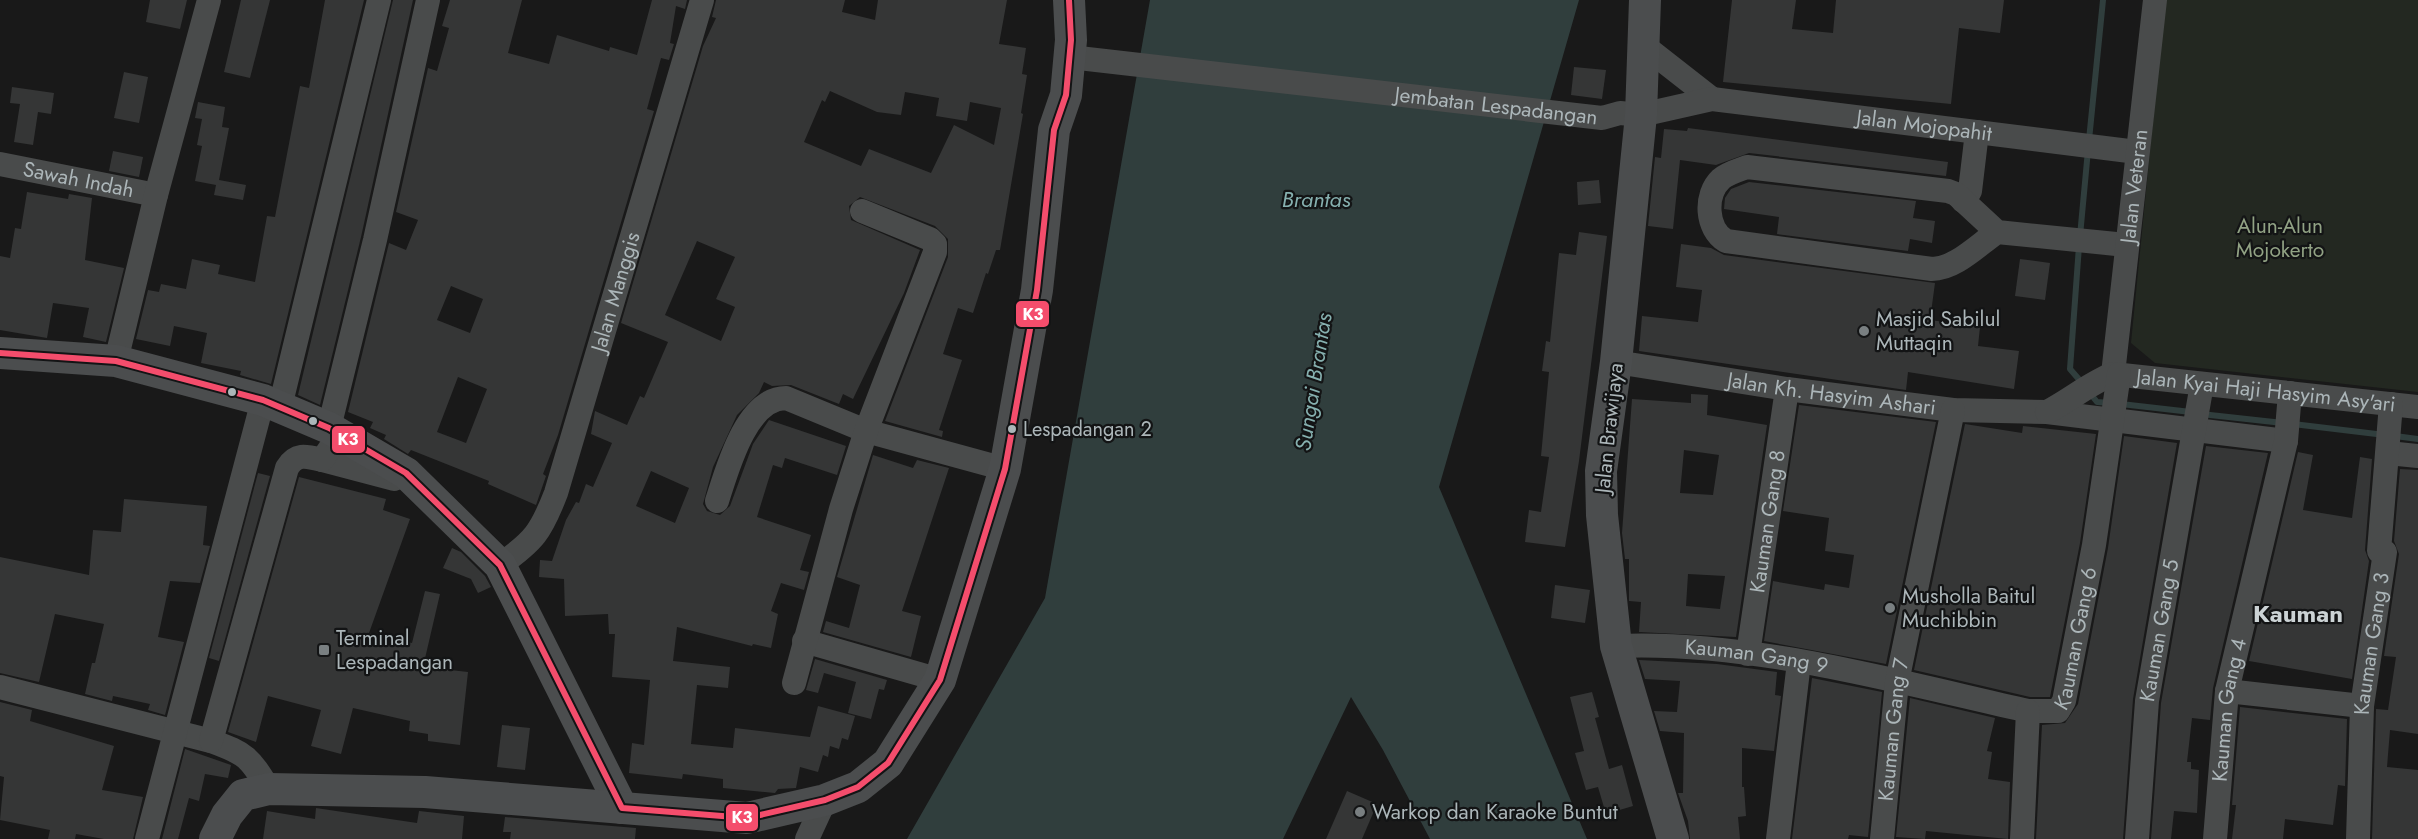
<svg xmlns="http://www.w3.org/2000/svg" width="2418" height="839" viewBox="0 0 2418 839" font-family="Jost,sans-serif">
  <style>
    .green { fill: #232821 }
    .water { fill: #303e3d }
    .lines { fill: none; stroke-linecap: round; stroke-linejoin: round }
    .stream { stroke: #303e3d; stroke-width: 6 }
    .building { fill: #353636; fill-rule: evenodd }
    .minor { stroke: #494b4b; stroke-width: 24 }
    .major { stroke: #4b4d4e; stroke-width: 32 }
    .bus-1-casing { stroke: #131415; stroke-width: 10 }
    .bus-1 { stroke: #f44d6c; stroke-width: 6 }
    .poi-dot { fill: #797f81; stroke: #131415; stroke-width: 2 }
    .bus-dot { fill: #acb6b9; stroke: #131415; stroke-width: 2 }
    .labels { text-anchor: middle; stroke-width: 4.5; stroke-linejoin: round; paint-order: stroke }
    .bus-label { font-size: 20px; fill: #acb6b9; stroke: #131415; text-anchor: start }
    .street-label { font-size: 21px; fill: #acb6b9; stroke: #131415 }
    .park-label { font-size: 21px; fill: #91a284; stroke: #131415 }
    .poi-label { font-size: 21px; fill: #acb6b9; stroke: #131415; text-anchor: start }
    .water-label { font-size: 22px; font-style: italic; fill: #86b0af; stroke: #131415 }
    .quarter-label { font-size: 24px; font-weight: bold; fill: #ccd3d5; stroke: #131415 }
    .line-badge { stroke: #131415; stroke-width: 2 }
    .badge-label { font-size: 16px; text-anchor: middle; font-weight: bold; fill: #fff }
  </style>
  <rect width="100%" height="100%" fill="#191919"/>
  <!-- green -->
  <polygon class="green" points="2165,0 2418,0 2418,392 2155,363 2131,343"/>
  <!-- water -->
  <polygon class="water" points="1150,0 1579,0 1439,487 1587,839 1430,839 1383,750 1351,697 1283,839 907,839 1045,598"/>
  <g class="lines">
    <!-- stream -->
    <g class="stream">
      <polyline points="2089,140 2103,0"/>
      <polyline points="2080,236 2088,150"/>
      <polyline points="2079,246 2070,369 2083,384"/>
      <polyline points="2089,392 2097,402 2110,403"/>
      <polyline points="2121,404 2191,412"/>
      <polyline points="2201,414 2283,423"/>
      <polyline points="2293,424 2385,435"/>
      <polyline points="2395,436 2418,439"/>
    </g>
  </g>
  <!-- building -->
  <g class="building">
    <polygon points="150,0 187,0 180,29 146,22"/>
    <polygon points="241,0 270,0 250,78 224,72"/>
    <polygon points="325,0 364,0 271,384 240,375 241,371 201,363 207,333 174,326 170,346 136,339 148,290 159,292 161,284 186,289 192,259 220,265 218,274 255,282 267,216 275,217 300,86 309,88"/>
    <polygon points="393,0 413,0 361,237 320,405 298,395"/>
    <path d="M450 0H522L508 53 549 64 557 35 609 51 610 47 637 55 652 0H687L685 9 676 6 670 43 674 44 669 60 661 58 647 109 654 111 558 435 543 474 546 476 536 505 488 484 489 481 411 450 408 454 384 439 386 435 370 428 373 422 348 412 389 243 406 250 418 220 396 212 428 68 437 71 449 28 442 26ZM451 286 483 299 470 333 437 320ZM458 377 487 389 466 443 437 432Z"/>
    <path d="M716 0H845L842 12 875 20 878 0H1007L999 44 1026 48 1022 74 1027 75 1021 113 1023 114 1000 250H996L988 274 986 273 973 313 958 308 943 354 962 360 939 430 943 431 942 437 885 421 948 257V239L935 226 860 197 849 206 851 220 920 250 904 293 853 399 843 394 839 404 791 385 772 386 764 382 759 393 737 415 713 467 703 504 707 511 720 515 730 506 753 444 769 420 846 446 837 475 785 458 782 468 773 465 757 517 811 535 800 570 809 572 804 590 781 583 771 611 778 614 771 648 753 644 752 646 677 627 673 661 730 667 728 688 697 685 691 744 733 748 735 728 810 737 818 706 855 716 848 740 842 738 839 749 830 746 828 757 823 755 818 772 800 767 796 788 778 789 775 793 723 788V779L683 774 682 779 629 773 632 743 644 745 650 680 612 677 615 634H609L608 614 565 616 564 579 539 577 540 560 552 561 566 520 576 502 579 503 586 484 593 487 612 443 591 434 595 411 627 425 640 396 644 398 668 342 621 323 703 46 716 18 712 17ZM830 91 877 112 901 115 905 92 939 98 936 116 967 121 970 102 1001 108 994 145 954 125 931 173 869 149 861 166 804 142 822 100 825 102ZM697 241 735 257 716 299 735 307 721 341 665 315ZM651 471 689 488 675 523 636 506Z"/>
    <polygon points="1732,0 1796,0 1792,29 1833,33 1836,0 2004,0 2000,33 1959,28 1951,104 1723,82"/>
    <polygon points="1574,67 1606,70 1602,99 1571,95"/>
    <polygon points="124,72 148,77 139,123 114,118"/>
    <polygon points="12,87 54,93 51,114 38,112 33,145 14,142 20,104 10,103"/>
    <polygon points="198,102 225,107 222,127 229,128 219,180 246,185 243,200 214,195 216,185 195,181 202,146 197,145 202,119 195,118"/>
    <polygon points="1688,128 1948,162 1946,176 1749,153 1716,165 1680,160 1673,229 1648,226 1655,157 1661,158 1664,129 1687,131"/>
    <polygon points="113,151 143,157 139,177 109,171"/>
    <polygon points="1599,180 1601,203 1578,205 1577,182"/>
    <polygon points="1749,182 1916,201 1913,218 1935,221 1932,243 1910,239 1908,251 1777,234 1779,217 1724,209 1725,198 1731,189"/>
    <polygon points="27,192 68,199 69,194 92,198 85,260 124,268 106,342 83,337 89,308 53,303 47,338 0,330 0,256 10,258 15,228 21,229"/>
    <polygon points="1579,232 1607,236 1579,461 1565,547 1525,542 1529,510 1541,512 1549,457 1541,456 1549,372 1542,371 1546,341 1550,342 1559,253 1576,255"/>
    <polygon points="1681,244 1711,248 1724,255 1935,283 1930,320 1980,327 1978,346 2019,351 2014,389 1908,372 1906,390 1639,351 1642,316 1698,322 1702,290 1676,287"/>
    <polygon points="2020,259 2050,263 2045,300 2015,296"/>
    <path d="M1691 394 1708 395 1707 415 1767 425 1736 637 1639 632 1641 602 1629 601V559H1625L1622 533 1632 399 1691 403ZM1684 450 1719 455 1713 495 1680 493ZM1688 574 1725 576 1720 609 1686 606Z"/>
    <polygon points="1799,405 1936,422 1886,664 1764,641 1773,581 1824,590 1825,584 1849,588 1854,555 1825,551 1829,518 1783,511"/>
    <polygon points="1965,424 2022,433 2023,426 2096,434 2080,543 2050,697 2030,697 1914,670"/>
    <polygon points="2124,436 2177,443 2133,699 2123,839 2036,839 2042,725 2065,723 2078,704 2108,548"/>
    <polygon points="2206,446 2268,453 2213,688 2210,720 2192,718 2187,762 2191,762 2191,769 2199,770 2197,813 2174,811 2171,839 2151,839 2161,703"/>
    <polygon points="2298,452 2313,455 2303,510 2352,518 2360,457 2372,459 2365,550 2369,561 2352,679 2249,661"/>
    <polygon points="873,455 913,468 917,460 949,468 902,611 921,616 911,657 823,632 826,621 849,628 860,585 837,577"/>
    <polygon points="2400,469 2418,470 2418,734 2390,730 2387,767 2418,770 2418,839 2372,839 2376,709 2388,710 2396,657 2384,656 2399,554 2394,541"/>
    <polygon points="258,473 270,476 219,661 209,658"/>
    <polygon points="299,477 386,499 383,510 410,519 369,633 412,643 425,591 440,594 423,667 468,672 460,745 428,741 428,734 409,731 410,721 353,708 341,754 311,746 321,710 268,696 256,742 228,732"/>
    <polygon points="124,499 207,506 203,545 210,546 200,583 170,581 158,637 184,642 165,715 148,710 150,704 113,696 112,701 85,694 92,663 95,663 104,624 55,614 39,682 0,673 0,557 89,575 93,530 121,532"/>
    <polygon points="452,548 461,552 485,576 491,587 478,593 471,579 443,568"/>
    <polygon points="1555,585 1590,590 1585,623 1551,618"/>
    <polygon points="815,659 887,680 884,690 879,689 871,719 848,713 856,682 824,673 818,693 806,690"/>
    <polygon points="1639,660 1717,664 1777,672 1775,695 1781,696 1774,751 1742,748 1742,787 1744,787 1746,816 1738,817 1740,839 1690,839 1688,821 1678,793 1683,793 1684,733 1660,731 1654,711 1677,712 1680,681 1645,679"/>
    <polygon points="1812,678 1882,692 1868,837 1849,835 1848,839 1792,839"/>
    <polygon points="1592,692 1599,717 1595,718 1609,769 1622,765 1633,806 1606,814 1598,787 1586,790 1575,753 1584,751 1570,697"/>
    <polygon points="1910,698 1995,718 1987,751 1992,752 1988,779 2010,782 2008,839 1926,831 1925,839 1896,837"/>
    <polygon points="0,702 32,710 30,721 114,746 102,790 143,797 133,839 104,839 76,834 75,839 48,839 50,830 0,820 4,777 0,776"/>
    <polygon points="2240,707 2347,719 2345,786 2338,785 2333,825 2285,819 2283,839 2232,839 2236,805 2232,805"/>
    <polygon points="502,725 530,728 525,770 497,767"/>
    <polygon points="185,749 231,765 228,778 205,774 199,801 189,798 178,839 162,839"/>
    <polygon points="1347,791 1377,804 1362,839 1326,839"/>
    <polygon points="316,808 417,823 419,811 464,816 462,839 263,839 267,811 315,819"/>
    <polygon points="505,817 636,828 635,839 510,839 511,832 503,832"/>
  </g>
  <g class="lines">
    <!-- minor -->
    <g class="minor">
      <polyline points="1643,45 1712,99"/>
      <path id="s1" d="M1070 57 1602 118 1620 113 1641 115 1712 99 2137 152"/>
      <path id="s2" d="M0 164 156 195"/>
      <polyline points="1963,201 1970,191 1977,132"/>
      <path d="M1997 232C1978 245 1955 269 1932 269L1726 241C1706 229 1704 195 1721 179 1728 173 1739 170 1747 167L1948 191 1956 194 1997 232 2126 245"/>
      <polyline points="116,361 156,195 209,0"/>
      <path id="s3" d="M1616 362 1787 389 1953 410 2047 412 2286 441"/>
      <path id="s4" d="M2113 374 2155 0"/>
      <polyline points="280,407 379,0"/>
      <path id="s5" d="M2047 412C2070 400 2090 383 2113 374L2418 407"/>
      <polyline points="329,428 375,240 428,0"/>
      <polyline points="2388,453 2418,456"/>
      <polyline points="322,460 394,479 406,473"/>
      <path d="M717 501C727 470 746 398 786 398L866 431 1005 469"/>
      <path id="s6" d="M500 565C534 541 541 532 556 493L702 0"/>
      <polyline points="804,641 940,680"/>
      <path id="s7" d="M1616 646C1750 640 1898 682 2028 711H2058L2064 701 2094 545 2119 374"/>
      <path id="s8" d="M1748 654 1787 389"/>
      <polyline points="794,683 841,509 866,431 935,252 935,244 930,239 862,211"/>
      <path d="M0 687 211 741C247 754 249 757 269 789"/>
      <polyline points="2227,691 2362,706"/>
      <path d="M211 741 287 468C296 453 306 456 322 460L340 434"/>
      <polyline points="147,839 263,400"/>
      <polyline points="807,839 825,800"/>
      <polyline points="1778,839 1799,662"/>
      <path id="s9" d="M1882 839 1897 682 1953 410"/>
      <polyline points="2022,839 2028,711"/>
      <path id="s10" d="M2137 839 2147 701 2202 384"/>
      <path id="s11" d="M2215 839 2227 691 2286 441 2290 393"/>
      <path id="s12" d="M2358 839 2362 706 2385 552 2379 551 2391 404"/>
    </g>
    <!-- major -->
    <g class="major">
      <polyline points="1645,0 1641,115 1616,362 1601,471 1602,515 1616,646 1673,839"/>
      <polyline points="0,353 116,361 263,400 329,428 406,473 500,565 622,808"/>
      <polyline points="215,839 227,815 243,795 269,789 425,792 747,818 825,800 858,787 888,763 940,680 1005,469 1037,290 1054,130 1066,95 1071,40 1069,0"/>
    </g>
    <!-- bus-1 casing -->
    <g class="bus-1-casing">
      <polyline id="bus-1" points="0,353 116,361 263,400 329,428 406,473 500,565 622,808 747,818 825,800 858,787 888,763 940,680 1005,469 1037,290 1054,130 1066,95 1071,40 1069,0"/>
    </g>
    <!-- bus-1 -->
    <use href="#bus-1" class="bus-1"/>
  </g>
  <!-- markers -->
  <g class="poi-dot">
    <circle cx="1864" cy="331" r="6"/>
    <circle cx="1890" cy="608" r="6"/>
    <rect x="318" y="644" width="12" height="12" rx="3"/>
    <circle cx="1360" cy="812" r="6"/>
  </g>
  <g class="bus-dot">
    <circle cx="232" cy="392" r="5"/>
    <circle cx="313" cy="421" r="5"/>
    <circle cx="1012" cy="429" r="5"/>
  </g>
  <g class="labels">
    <!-- bus labels -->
    <g class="bus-label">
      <text x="1023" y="436">Lespadangan 2</text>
    </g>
    <!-- street labels -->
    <g class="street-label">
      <text dy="7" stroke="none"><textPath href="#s1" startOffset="429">Jembatan Lespadangan</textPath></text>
      <text dy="7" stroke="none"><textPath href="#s1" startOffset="862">Jalan Mojopahit</textPath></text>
      <text dy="7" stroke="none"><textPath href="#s2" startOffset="80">Sawah Indah</textPath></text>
      <text dy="7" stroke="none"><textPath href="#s4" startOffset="189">Jalan Veteran</textPath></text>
      <text dy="7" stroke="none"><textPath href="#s6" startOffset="303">Jalan Manggis</textPath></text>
      <text dy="7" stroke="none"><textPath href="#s5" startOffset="230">Jalan Kyai Haji Hasyim Asy'ari</textPath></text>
      <text dy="7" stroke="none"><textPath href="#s3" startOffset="218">Jalan Kh. Hasyim Ashari</textPath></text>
      <text transform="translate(1609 428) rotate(-84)" y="7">Jalan Brawijaya</text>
      <text dy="7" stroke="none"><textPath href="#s8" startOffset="134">Kauman Gang 8</textPath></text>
      <text dy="7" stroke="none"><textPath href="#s10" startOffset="210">Kauman Gang 5</textPath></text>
      <text dy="7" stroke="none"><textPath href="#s7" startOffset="524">Kauman Gang 6</textPath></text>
      <text dy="7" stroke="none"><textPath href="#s12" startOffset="196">Kauman Gang 3</textPath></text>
      <text dy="7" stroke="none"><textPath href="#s7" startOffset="141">Kauman Gang 9</textPath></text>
      <text dy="7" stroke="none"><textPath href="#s11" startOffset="130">Kauman Gang 4</textPath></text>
      <text dy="7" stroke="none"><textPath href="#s9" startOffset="110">Kauman Gang 7</textPath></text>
    </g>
    <!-- park labels -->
    <g class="park-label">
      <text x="2280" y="233">Alun-Alun<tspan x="2280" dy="24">Mojokerto</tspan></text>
    </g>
    <!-- poi labels -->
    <g class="poi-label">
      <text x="1876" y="326">Masjid Sabilul<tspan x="1876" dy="24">Muttaqin</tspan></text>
      <text x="1902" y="603">Musholla Baitul<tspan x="1902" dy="24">Muchibbin</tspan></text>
      <text x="336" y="645">Terminal<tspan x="336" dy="24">Lespadangan</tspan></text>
      <text x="1372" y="819">Warkop dan Karaoke Buntut</text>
    </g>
    <!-- water labels -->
    <g class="water-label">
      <text x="1316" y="207">Brantas</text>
      <text transform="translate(1313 382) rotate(-81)" y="8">Sungai Brantas</text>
    </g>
    <!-- quarter labels -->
    <g class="quarter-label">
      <text x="2298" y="622">Kauman</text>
    </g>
  </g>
  <g class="line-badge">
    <rect x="1015" y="300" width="35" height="28" rx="6" fill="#f44d6c"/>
    <rect x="331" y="425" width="35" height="29" rx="6" fill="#f44d6c"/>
    <rect x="725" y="803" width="34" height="29" rx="6" fill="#f44d6c"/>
  </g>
  <g class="badge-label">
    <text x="1033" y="320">K3</text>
    <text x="348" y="445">K3</text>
    <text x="742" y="823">K3</text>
  </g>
</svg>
